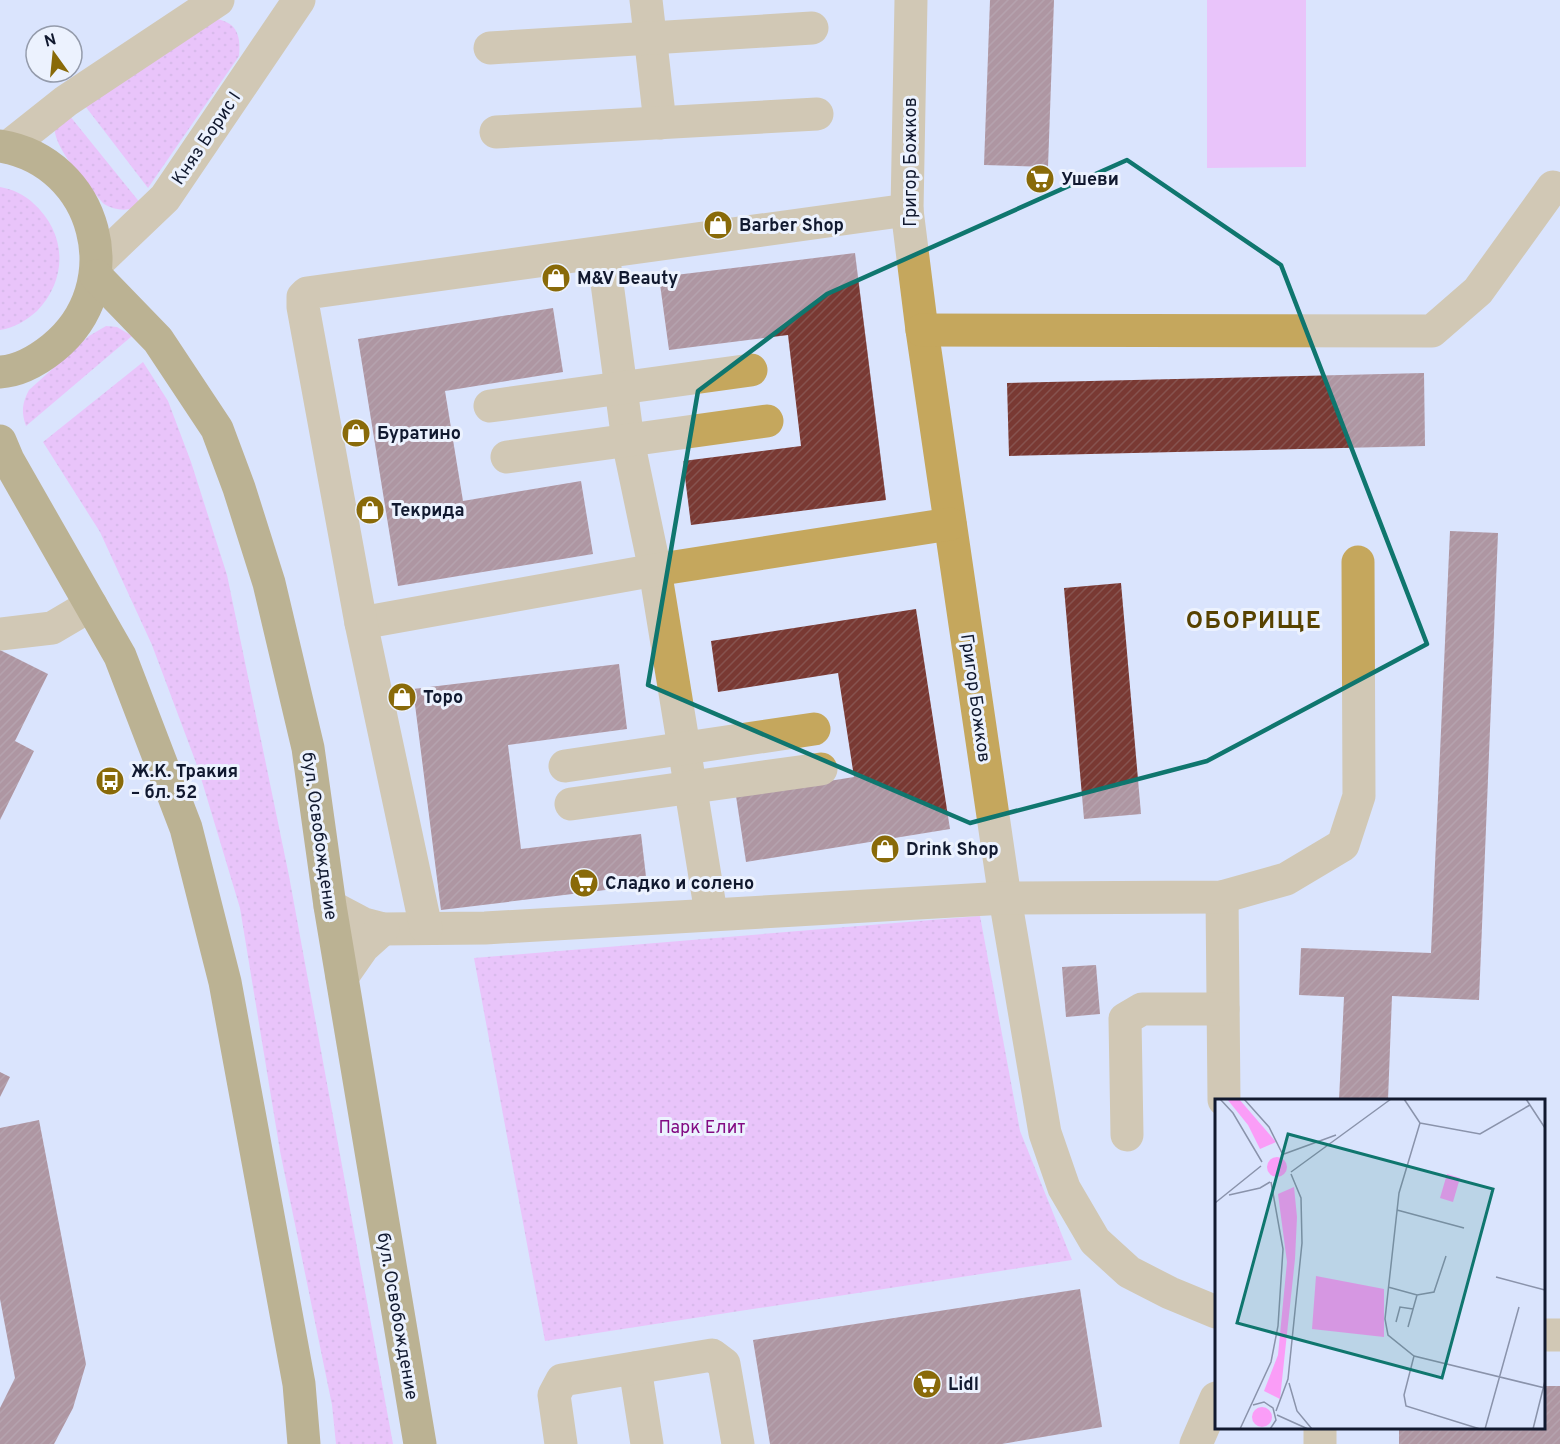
<svg xmlns="http://www.w3.org/2000/svg" width="1560" height="1444" viewBox="0 0 1560 1444" font-family="Overpass,sans-serif">
  <style>
    .grass { fill: url(#grass-dots) }
    .garden { fill: #fa9df7 }
    .building { fill: url(#building-hatch) }
    .lines { fill: none; stroke-linecap: round; stroke-linejoin: round }
    .minor { stroke: #c5a75d; stroke-width: 33 }
    .major { stroke: #967513; stroke-width: 33 }
    .marked { fill: none; stroke: #0f766e; stroke-width: 4.5; stroke-linejoin: round }
    .labels { text-anchor: middle; stroke-width: 6; stroke-linejoin: round; paint-order: stroke }
    .street-label { font-size: 18px; fill: #11192f; stroke: #ecf2fe }
    .poi-label { font-size: 18px; font-weight: bold; fill: #11192f; stroke: #ecf2fe; text-anchor: start }
    .park-label { font-size: 18px; fill: #820b83; stroke: #ecf2fe }
    .district-label { font-size: 24px; font-weight: bold; letter-spacing: 1.5px; fill: #574200; stroke: #ecf2fe }
    .inset-road { fill: none; stroke: #8a93ab; stroke-width: 1.5 }
    .view { fill: #0f766e; fill-opacity: 0.15; stroke: #0f766e; stroke-width: 3 }
    .inset-edge { fill: none; stroke: #11192f; stroke-width: 3 }
  </style>
  <defs>
    <pattern id="grass-dots" width="8" height="8" patternUnits="userSpaceOnUse" patternTransform="scale(1.5)"><rect width="8" height="8" fill="#fa9df7"/><path d="M2 2h.1M6 6h.1" fill="none" stroke="#d587d4" stroke-width="1.8" stroke-linecap="round"/></pattern>
    <pattern id="building-hatch" width="6" height="6" patternUnits="userSpaceOnUse" patternTransform="scale(1.5)"><rect width="6" height="6" fill="#793933"/><path d="M-1 1l2-2M0 6l6-6M5 7l2-2" fill="none" stroke="#86534f"/></pattern>
  </defs>
  <rect width="100%" height="100%" fill="#dae4fd"/>
  <!-- grass -->
  <g class="grass">
    <path d="M211 18C236 21 241 33 239 56L148 188 79 98Z"/>
    <path d="M65 110 141 204C130 212 116 211 104 204 91 188 46 142 56 121 57 117 62 113 65 110Z"/>
    <path d="M0 187C12 189 25 195 33 203 67 233 68 279 37 311 27 320 14 328 0 330Z"/>
    <path d="M106 326 117 327 132 336 26 426C21 412 22 403 29 390L89 336Z"/>
    <polygon points="143,362 168,401 191,462 227,575 289,876 393,1444 336,1444 332,1405 280,1151 240,908 198,768 152,645 100,532 43,442"/>
    <polygon points="980,916 1020,1131 1072,1260 545,1341 474,958"/>
  </g>
  <!-- garden -->
  <polygon class="garden" points="1207,0 1306,0 1306,167 1207,168"/>
  <!-- building -->
  <g class="building">
    <polygon points="990,0 1054,0 1048,167 984,165"/>
    <polygon points="855,253 886,500 691,525 683,461 801,446 788,335 669,350 659,277"/>
    <polygon points="553,308 563,372 445,391 463,501 581,481 593,554 398,586 358,339"/>
    <polygon points="1424,373 1425,446 1009,456 1007,383"/>
    <polygon points="1450,531 1498,533 1479,1000 1392,996 1388,1100 1339,1100 1344,997 1299,995 1301,948 1431,953"/>
    <polygon points="1121,583 1141,814 1084,819 1064,588"/>
    <polygon points="916,609 950,829 746,862 736,796 854,777 838,673 718,692 711,641"/>
    <polygon points="0,650 48,674 15,741 34,751 0,820"/>
    <polygon points="619,664 627,729 508,745 521,849 641,834 647,885 441,910 413,689"/>
    <polygon points="1096,965 1100,1014 1066,1017 1062,967"/>
    <polygon points="0,1072 10,1077 0,1097"/>
    <polygon points="39,1120 86,1364 73,1408 54,1444 0,1444 0,1408 15,1378 0,1299 0,1128"/>
    <polygon points="1080,1289 1102,1427 1002,1444 770,1444 753,1340"/>
    <polygon points="1544,1386 1560,1386 1560,1444 1399,1444 1399,1428 1544,1428"/>
  </g>
  <g class="lines">
    <!-- minor -->
    <g class="minor">
      <polyline points="646,0 660,123"/>
      <polyline points="911,0 907,210 922,330 1005,898 1045,1133 1064,1188 1095,1241 1129,1272 1170,1293 1216,1312"/>
      <polyline points="490,48 812,28"/>
      <polyline points="496,132 817,114"/>
      <polyline points="8,147 66,101 218,0"/>
      <polyline points="603,253 628,441 655,570 711,913"/>
      <polyline points="97,263 165,198 299,0"/>
      <polyline points="922,330 1432,331 1478,291 1553,187"/>
      <polyline points="490,406 751,370"/>
      <polyline points="507,457 767,421"/>
      <polyline points="361,623 655,570 950,524"/>
      <polyline points="0,634 52,628 91,605"/>
      <polyline points="565,766 814,729"/>
      <polyline points="571,804 821,769"/>
      <polyline points="1222,897 1224,1100"/>
      <polyline points="330,906 364,924 383,929 485,928 1005,898 1222,897 1286,879 1343,845 1359,796 1358,562"/>
      <polyline points="426,928 361,623 303,307 303,297 307,293 907,210"/>
      <polyline points="342,977 363,947 383,929"/>
      <polyline points="1127,1135 1125,1019 1142,1009 1223,1009"/>
      <polyline points="1544,1335 1560,1335"/>
      <polyline points="635,1368 647,1444"/>
      <polyline points="1320,1428 1320,1444"/>
      <polyline points="561,1444 554,1395 562,1380 712,1355 724,1364 738,1444"/>
      <polyline points="1196,1444 1216,1398"/>
    </g>
    <!-- major -->
    <g class="major">
      <path d="M0 146C98 162 130 286 53 348 38 360 19 371 0 372"/>
      <polyline points="96,276 158,340 217,429 239,488 269,583 308,748 330,906 420,1444"/>
      <polyline points="0,441 8,460 120,656 186,828 225,982 299,1384 304,1444"/>
    </g>
  </g>
  <!-- marked area -->
  <path d="M0 0H1560V1444H0ZM1127 160 1281 265 1427 644 1207 761 970 823 648 685 698 391 827 294Z" fill="#dae4fd" fill-opacity=".55" fill-rule="evenodd"/>
  <path class="marked" d="M1127 160 1281 265 1427 644 1207 761 970 823 648 685 698 391 827 294Z"/>
  <!-- icons -->
  <defs>
    <g id="supermarket-disc" transform="scale(1.5)"><circle r="9.5" fill="#896a09" stroke="#ecf2fe"/><path d="M-6-5.5h2.5l.6 2H6L4.5 2H-2.5L-4.4-4H-6ZM-1.5 3.2a1.3 1.3 0 1 0 .1 0ZM3 3.2a1.3 1.3 0 1 0 .1 0Z" fill="#fff"/></g>
    <g id="shop-disc" transform="scale(1.5)"><circle r="9.5" fill="#896a09" stroke="#ecf2fe"/><path d="M-5-2.5h2.3a2.7 3.5 0 0 1 5.4 0H5L5.5 6h-11ZM-1.5-2.5h3a1.5 2.3 0 0 0-3 0Z" fill="#fff"/></g>
    <g id="bus-disc" transform="scale(1.5)"><circle r="9.5" fill="#896a09" stroke="#ecf2fe"/><path d="M-5-6H5V4H4V6H2V4H-2V6H-4V4H-5ZM-3.5-4V0h7V-4ZM-3.5 1.2v1.5H-2V1.2ZM2 1.2v1.5H3.5V1.2Z" fill="#fff"/></g>
  </defs>
  <g fill-rule="evenodd">
    <use href="#supermarket-disc" x="1040" y="179"/>
    <use href="#shop-disc" x="718" y="225"/>
    <use href="#shop-disc" x="556" y="278"/>
    <use href="#shop-disc" x="356" y="433"/>
    <use href="#shop-disc" x="370" y="510"/>
    <use href="#shop-disc" x="402" y="697"/>
    <use href="#bus-disc" x="110" y="781"/>
    <use href="#shop-disc" x="885" y="849"/>
    <use href="#supermarket-disc" x="584" y="883"/>
    <use href="#supermarket-disc" x="927" y="1384"/>
  </g>
  <g class="labels">
    <!-- street labels -->
    <g class="street-label">
      <text transform="translate(206 138) rotate(-56)" y="6">Княз Борис I</text>
      <text transform="translate(910 162) rotate(-90)" y="6">Григор Божков</text>
      <text transform="translate(976 698) rotate(82)" y="6">Григор Божков</text>
      <text transform="translate(320 836) rotate(82)" y="6">бул. Освобождение</text>
      <text transform="translate(398 1316) rotate(80)" y="6">бул. Освобождение</text>
    </g>
    <!-- poi labels -->
    <g class="poi-label">
      <text x="1061" y="185">Ушеви</text>
      <text x="739" y="231">Barber Shop</text>
      <text x="577" y="284">M&amp;V Beauty</text>
      <text x="377" y="439">Буратино</text>
      <text x="391" y="516">Текрида</text>
      <text x="423" y="703">Торо</text>
      <text x="131" y="777">Ж.К. Тракия<tspan x="131" dy="21">– бл. 52</tspan></text>
      <text x="906" y="855">Drink Shop</text>
      <text x="605" y="889">Сладко и солено</text>
      <text x="948" y="1390">Lidl</text>
    </g>
    <!-- park labels -->
    <g class="park-label">
      <text x="702" y="1133">Парк Елит</text>
    </g>
    <!-- district labels -->
    <g class="district-label">
      <text x="1254" y="628">ОБОРИЩЕ</text>
    </g>
  </g>
  <!-- overview -->
  <g transform="translate(1215 1099)">
    <rect width="330" height="330" fill="#dae4fd"/>
    <path d="M12 0H24L61 43 45 50 33 26ZM52 68a10 10 0 1 1 20 0a10 10 0 1 1-20 0ZM79 88 82 118 80 160 65 300 49 292 63 256 72 163 63 95ZM101 177 169 190V238L97 230ZM37 318a10 10 0 1 1 20 0a10 10 0 1 1-20 0Z" fill="#fa9df7"/>
    <path d="M232 75 245 79 238 103 225 99Z" fill="#fa9df7"/>
    <path class="inset-road" d="M5 0 18 14 47 63M29 0 54 28 67 54M189 0 205 24M311 0 330 29M205 24 184 94 170 220 173 236 199 257 330 289M205 24 265 35 315 6M69 55 121 36M76 73 176 0M14 96 45 89 55 83M0 104 46 67M182 111 249 129M281 178 330 191M173 188 202 196 219 193 231 157M181 223 185 208 198 210M193 228 202 196M199 257 189 296 191 307 265 330M74 284 82 312 97 330M38 306 49 303 58 309 61 321 55 330M61 312 73 280 87 144 86 99 76 75M62 316 93 330M25 330 56 263 63 227 68 150 56 83M270 330 304 208M318 330 330 282"/>
    <path class="view" d="M73 35 278 90 227 279 22 224Z"/>
    <rect width="330" height="330" class="inset-edge"/>
  </g>
  <!-- north arrow -->
  <g transform="translate(54 54) rotate(345)"><circle r="28" fill="#ecf2fe" stroke="#949bab" stroke-width="1.5"/>
  <path d="M0-4.5L10 22L0 15L-10 22Z" fill="#896a09"/>
  <text y="-9" font-size="16" font-weight="bold" text-anchor="middle" fill="#11192f">N</text>
  </g>
</svg>
